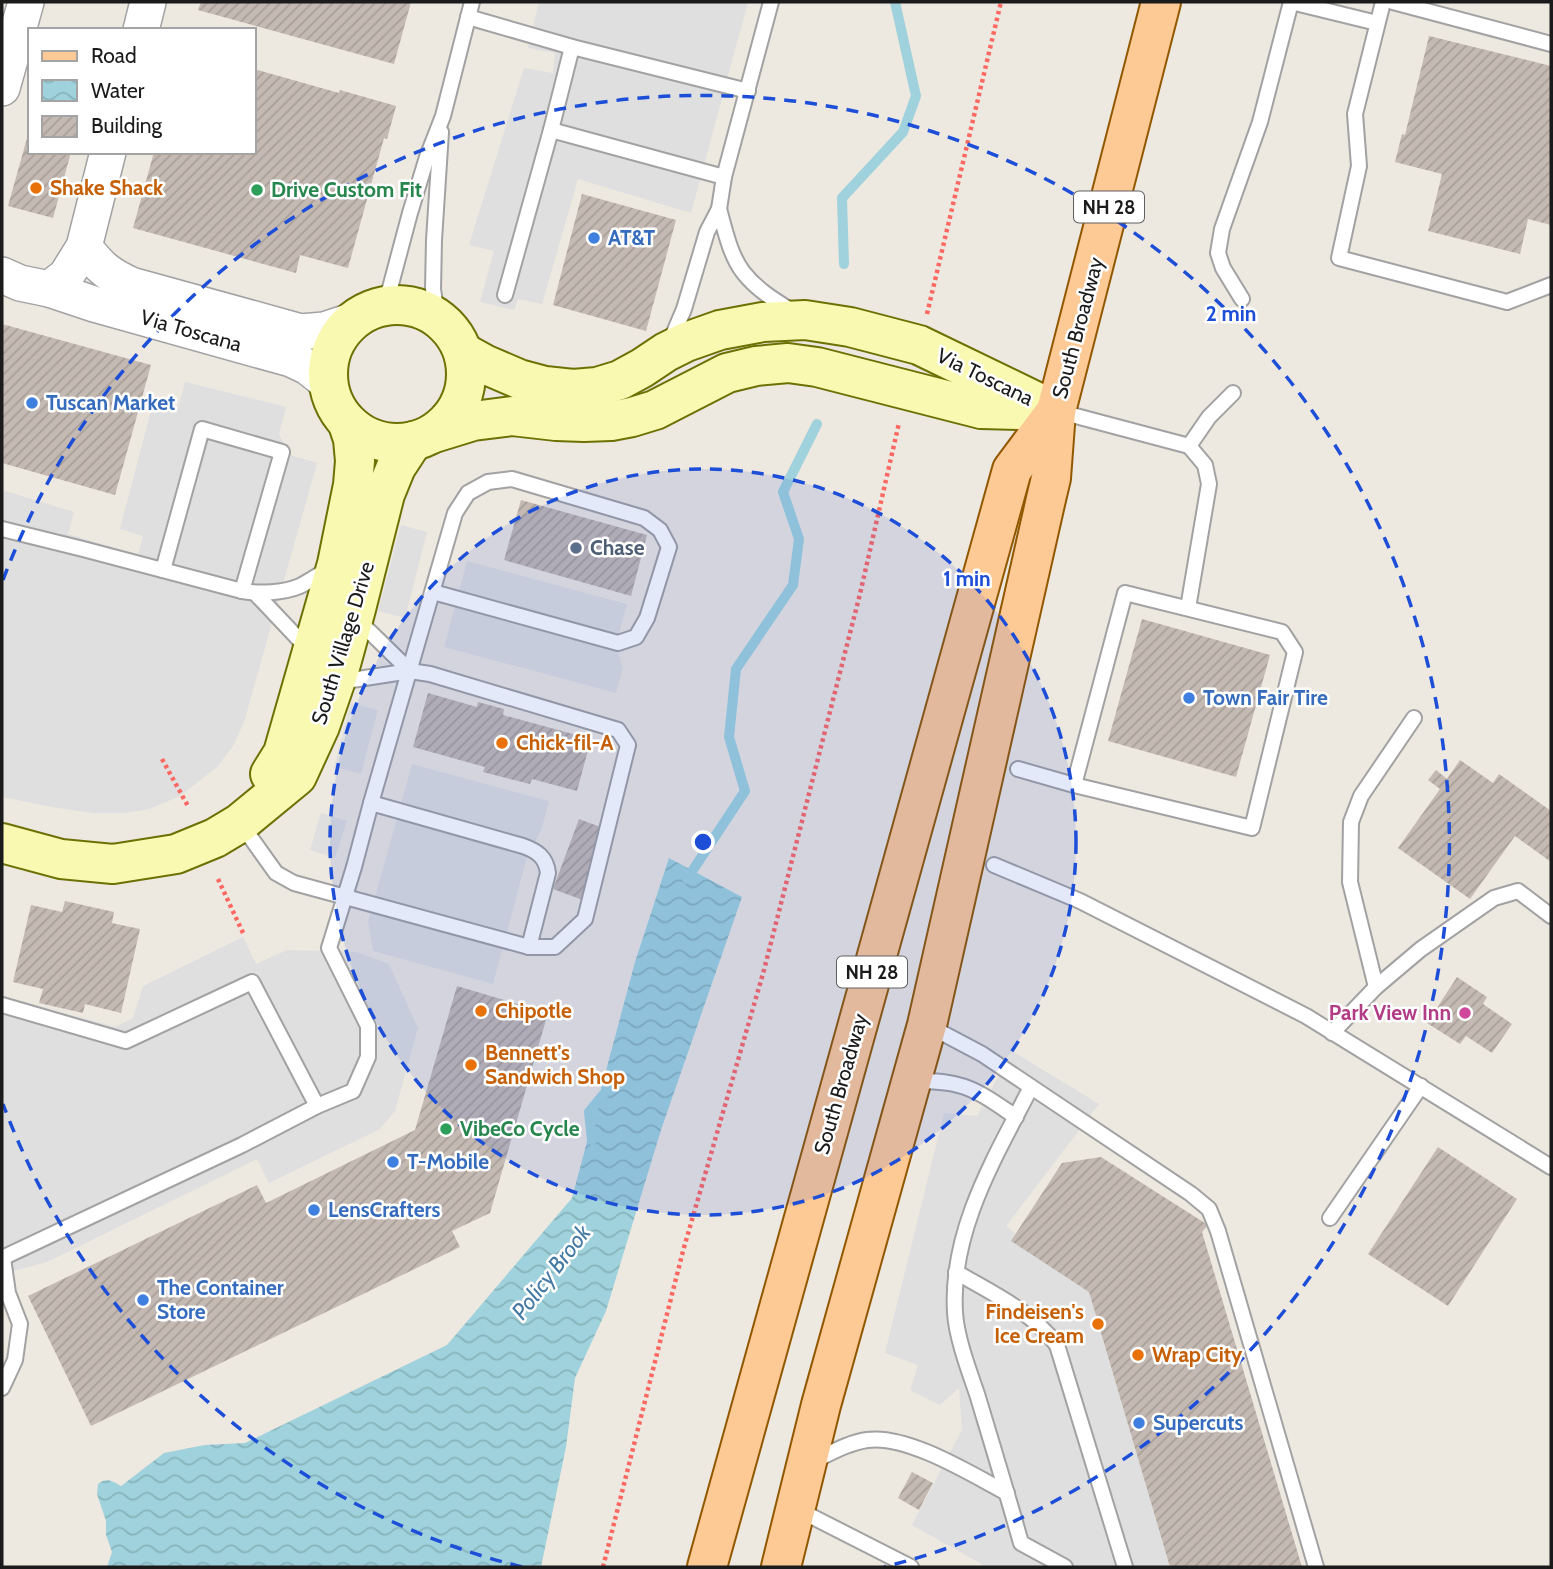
<svg xmlns="http://www.w3.org/2000/svg" width="1553" height="1569" viewBox="0 0 1553 1569" font-family="Cabin,sans-serif">
  <style>
    .parking { fill: #dfdfdf }
    .water { fill: url(#water-waves) }
    .lines { fill: none; stroke-linecap: round; stroke-linejoin: round }
    .stream { stroke: #9fd2dc; stroke-width: 10 }
    .building { fill: url(#building-hatch) }
    .service-casing { stroke: #a2a2a2; stroke-width: 18 }
    .tertiary-casing { stroke: #a2a2a2; stroke-width: 38 }
    .secondary-casing { stroke: #6d7103; stroke-width: 42 }
    .primary-casing { stroke: #925800; stroke-width: 42 }
    .path { stroke: #fc6862; stroke-width: 4.5; stroke-dasharray: 3.5 3.5; stroke-linecap: butt }
    .service { stroke: #fff; stroke-width: 14 }
    .tertiary { stroke: #fff; stroke-width: 35 }
    .secondary { stroke: #faf9b1; stroke-width: 38 }
    .primary { stroke: #fdc995; stroke-width: 38 }
    .ring { fill: none; stroke: #1d4ed8; stroke-width: 3.5; stroke-dasharray: 12 9 }
    .food-dot { fill: #e8710a; stroke: #fff; stroke-width: 2.5 }
    .leisure-dot { fill: #2e9e5b; stroke: #fff; stroke-width: 2.5 }
    .shop-dot { fill: #3f7fe0; stroke: #fff; stroke-width: 2.5 }
    .service-dot { fill: #5c6f8a; stroke: #fff; stroke-width: 2.5 }
    .hotel-dot { fill: #d1479c; stroke: #fff; stroke-width: 2.5 }
    .labels { text-anchor: middle; stroke-width: 5; stroke-linejoin: round; paint-order: stroke }
    .shield { fill: #fff; stroke: #5f5f5f; stroke-width: 2 }
    .shield-label { font-size: 19px; font-weight: bold; fill: #1b1b1b }
    .food-label { font-size: 21px; font-weight: bold; fill: #c56008; stroke: #fff; text-anchor: start }
    .leisure-label { font-size: 21px; font-weight: bold; fill: #27864d; stroke: #fff; text-anchor: start }
    .shop-label { font-size: 21px; font-weight: bold; fill: #366cbe; stroke: #fff; text-anchor: start }
    .street-label { font-size: 21px; fill: #1b1b1b; stroke: #fff }
    .service-label { font-size: 21px; font-weight: bold; fill: #4e5e75; stroke: #fff; text-anchor: start }
    .hotel-label { font-size: 21px; font-weight: bold; fill: #b23c85; stroke: #fff; text-anchor: end }
    .water-label { font-size: 23px; font-style: italic; fill: #447aa3; stroke: #fff }
    .centre { fill: #1d4ed8; stroke: #fff; stroke-width: 3.5 }
    .ring-label { font-size: 21px; text-anchor: middle; font-weight: bold; fill: #1d4ed8; stroke: #fff; stroke-width: 5; stroke-linejoin: round; paint-order: stroke }
  </style>
  <defs>
    <pattern id="water-waves" width="16" height="10" patternUnits="userSpaceOnUse" patternTransform="scale(1.75)"><rect width="16" height="10" fill="#9fd2dc"/><path d="M0 5q4-4 8 0t8 0" fill="none" stroke="#88b4bc"/></pattern>
    <pattern id="building-hatch" width="6" height="6" patternUnits="userSpaceOnUse" patternTransform="scale(1.75)"><rect width="6" height="6" fill="#c4bab3"/><path d="M-1 1l2-2M0 6l6-6M5 7l2-2" fill="none" stroke="#a89f99"/></pattern>
  </defs>
  <rect width="100%" height="100%" fill="#ede8e0"/>
  <!-- parking -->
  <g class="parking">
    <polygon points="539,2 748,2 691,213 578,179 542,304 518,299 514,310 480,302 494,251 469,245 524,68 553,73 555,53 528,48"/>
    <polygon points="185,382 286,407 279,434 288,452 293,456 317,463 244,722 233,746 217,767 180,796 149,809 124,813 94,813 52,807 2,797 2,490 74,512 68,534 138,555 143,536 120,529 152,407 177,413"/>
    <polygon points="401,525 427,532 405,618 378,611"/>
    <polygon points="467,561 627,604 616,645 623,668 616,693 444,647"/>
    <polygon points="351,703 378,710 361,774 334,767"/>
    <polygon points="412,764 549,801 542,828 526,861 493,984 373,951 368,922"/>
    <polygon points="321,813 347,821 335,858 310,850"/>
    <polygon points="243,937 256,964 287,950 357,952 389,964 418,1028 395,1111 380,1129 269,1183 257,1159 47,1262 2,1274 2,996 115,1027 133,1018 143,986"/>
    <polygon points="1012,1051 1099,1104 1006,1226 1089,1292 1170,1567 987,1567 912,1525 962,1430 959,1388 940,1405 910,1390 918,1365 885,1353 944,1113 977,1116"/>
  </g>
  <!-- water -->
  <path class="water" d="M669 858 742 897 661 1130 606 1311 575 1378 566 1447 541 1567H107L112 1552 106 1535V1521L97 1494 98 1484C107 1477 112 1481 121 1486L164 1453 205 1445 245 1443 447 1345 572 1198 635 962Z"/>
  <g class="lines">
    <!-- stream -->
    <g class="stream">
      <polyline points="844,264 842,198 903,132 916,96 895,2"/>
      <polyline points="687,879 745,791 729,737 736,669 793,585 799,539 783,492 817,424"/>
      <polyline points="592,1140 589,1112 604,1094"/>
    </g>
  </g>
  <!-- building -->
  <g class="building">
    <polygon points="201,2 411,2 394,64 198,10"/>
    <polygon points="1429,36 1551,66 1551,225 1528,219 1520,254 1428,231 1442,174 1395,162 1402,134 1405,135"/>
    <polygon points="254,69 339,93 340,90 396,106 387,139 384,138 348,268 300,255 296,273 133,228 154,152 254,152"/>
    <polygon points="29,131 30,152 71,152 53,218 8,206"/>
    <polygon points="582,194 676,220 646,331 553,305"/>
    <polygon points="2,324 151,365 115,495 2,463"/>
    <polygon points="521,500 647,535 631,596 504,560"/>
    <polygon points="1142,619 1270,655 1236,777 1108,741"/>
    <polygon points="428,693 477,707 478,702 504,709 503,715 591,739 577,791 532,779 530,784 483,772 485,767 413,747"/>
    <polygon points="1460,760 1493,783 1499,774 1551,811 1551,862 1515,836 1470,899 1398,848 1440,789 1428,780 1436,770 1447,779"/>
    <polygon points="579,819 614,832 588,902 553,889"/>
    <polygon points="65,901 114,912 112,923 140,929 121,1013 85,1004 83,1013 39,1003 43,989 13,982 31,905 62,912"/>
    <polygon points="1457,977 1487,997 1483,1004 1512,1024 1492,1053 1466,1036 1460,1044 1427,1023"/>
    <polygon points="457,986 548,1013 490,1213 452,1231 460,1247 91,1426 28,1296 257,1185 266,1203 415,1130"/>
    <polygon points="1438,1147 1517,1199 1448,1306 1368,1254"/>
    <polygon points="1101,1157 1208,1225 1202,1232 1302,1567 1170,1567 1089,1292 1011,1241 1062,1163"/>
    <polygon points="912,1472 933,1483 919,1510 898,1498"/>
  </g>
  <g class="lines">
    <!-- service casing -->
    <g class="service-casing">
      <g id="service">
        <polyline points="1383,2 1355,114 1359,166 1339,258 1507,302 1551,285"/>
        <polyline points="1393,2 1551,44"/>
        <polyline points="468,17 572,47 748,91"/>
        <polyline points="551,130 724,177"/>
        <polyline points="719,209 724,177 771,2"/>
        <polyline points="505,295 551,130 572,47"/>
        <polyline points="1242,299 1223,268 1218,253 1222,229 1260,122 1291,2 1377,23"/>
        <polyline points="380,307 390,288 410,213 427,157 443,116 472,2"/>
        <polyline points="437,316 433,289 434,240 441,132"/>
        <path d="M670 342 684 309 707 232 719 209C725 230 730 255 743 272 756 289 774 300 792 311"/>
        <polyline points="1057,411 1189,446 1205,465 1209,484 1188,608"/>
        <polyline points="1189,446 1209,417 1233,393"/>
        <path d="M2 529 83 549 242 591C260 594 283 593 300 586 310 581 320 574 330 568"/>
        <polyline points="163,570 202,429 282,452 242,591"/>
        <polyline points="255,593 309,650"/>
        <polyline points="360,615 366,628 410,671"/>
        <polyline points="1018,769 1074,785 1252,828 1295,652 1282,632 1125,593 1074,785"/>
        <path d="M371 803 523 846C537 851 546 857 548 873L529 947"/>
        <polyline points="241,824 276,873 294,883 529,947 555,947 585,919 628,745 618,730 430,674 410,671 352,680 340,685"/>
        <polyline points="994,865 1080,901 1306,1016 1551,1167"/>
        <polyline points="1376,987 1350,882 1351,822 1361,796 1414,718"/>
        <polyline points="2,1005 126,1041 252,982 317,1106"/>
        <polyline points="929,1026 982,1054 1191,1194 1209,1209 1218,1231 1316,1567"/>
        <polyline points="1332,1033 1376,987 1421,949 1494,898 1518,891 1551,916"/>
        <path d="M914 1081C929 1081 944 1081 958 1085 979 1090 998 1105 1016 1117"/>
        <path d="M1031 1087C996 1156 950 1230 955 1312 956 1336 969 1371 977 1394 992 1444 1007 1493 1021 1543L1065 1567"/>
        <polyline points="1330,1218 1421,1086"/>
        <polyline points="2,1258 242,1145 317,1106 353,1091 368,1057 368,1026 329,948 354,867 371,803 455,513 468,493 488,482 512,479 644,518 660,530 669,547 647,618 636,637 618,643 433,592"/>
        <path d="M956 1272C993 1294 1030 1310 1057 1345L1125 1567"/>
        <polyline points="2,1388 15,1360 20,1324 8,1293 3,1258"/>
        <path d="M811 1462C829 1454 847 1443 867 1440 907 1434 971 1474 1007 1493"/>
        <polyline points="797,1509 911,1567"/>
      </g>
    </g>
    <!-- tertiary casing -->
    <g class="tertiary-casing">
      <g id="tertiary">
        <polyline points="141,30 148,2"/>
        <polyline points="2,88 26,2"/>
        <path d="M84 247C100 267 107 274 131 285L301 332 324 330 351 321"/>
        <polyline points="2,275 20,283 49,289 66,276 84,247 108,152"/>
        <polyline points="49,289 94,304 291,359 308,367 328,383"/>
      </g>
    </g>
    <!-- secondary casing -->
    <g class="secondary-casing">
      <g id="secondary">
        <circle cx="397" cy="374" r="69"/>
        <polyline points="464,353 484,364 519,379 545,386 573,389 597,387 620,380 642,368 666,352 686,342 720,330 763,322 805,320 850,327 919,345 1043,405"/>
        <polyline points="434,433 473,421 512,416 556,421 584,422 611,421 632,417 655,410 727,373 756,366 788,363 817,367 981,409 1056,411"/>
        <polyline points="270,774 283,753 337,564 353,485 355,461 353,439 348,424"/>
        <polyline points="2,843 61,859 113,864 176,854 215,838 240,823 297,776 320,726 339,671 356,609 385,494 396,467 413,441"/>
      </g>
    </g>
    <!-- primary casing -->
    <g class="primary-casing">
      <g id="primary">
        <polyline points="707,1567 1012,470 1056,411"/>
        <polyline points="781,1567 821,1405 927,1025 1046,499 1051,478 1056,411 1161,2"/>
      </g>
    </g>
    <!-- path -->
    <g class="path">
      <polyline points="927,314 1001,2"/>
      <polyline points="162,759 189,808"/>
      <polyline points="218,879 243,933"/>
      <polyline points="603,1567 683,1251 764,970 860,594 899,423"/>
    </g>
    <!-- service -->
    <use href="#service" class="service"/>
    <!-- tertiary -->
    <use href="#tertiary" class="tertiary"/>
    <!-- secondary -->
    <use href="#secondary" class="secondary"/>
    <!-- primary -->
    <use href="#primary" class="primary"/>
  </g>
  <!-- distance rings -->
  <circle cx="703" cy="842" r="373" fill="#1d4ed8" fill-opacity=".12"/>
  <g class="ring">
    <circle cx="703" cy="842" r="373"/>
    <path d="M522 1567A747 747 0 0 1 3 1104M3 580A747 747 0 1 1 884 1567"/>
  </g>
  <!-- markers -->
  <g class="food-dot">
    <circle cx="36" cy="188" r="7"/>
    <circle cx="502" cy="743" r="7"/>
    <circle cx="481" cy="1011" r="7"/>
    <circle cx="471" cy="1065" r="7"/>
    <circle cx="1098" cy="1324" r="7"/>
    <circle cx="1138" cy="1355" r="7"/>
  </g>
  <g class="leisure-dot">
    <circle cx="257" cy="190" r="7"/>
    <circle cx="446" cy="1129" r="7"/>
  </g>
  <g class="shop-dot">
    <circle cx="594" cy="238" r="7"/>
    <circle cx="32" cy="403" r="7"/>
    <circle cx="1189" cy="698" r="7"/>
    <circle cx="393" cy="1162" r="7"/>
    <circle cx="314" cy="1210" r="7"/>
    <circle cx="143" cy="1300" r="7"/>
    <circle cx="1139" cy="1423" r="7"/>
  </g>
  <circle class="service-dot" cx="576" cy="548" r="7"/>
  <circle class="hotel-dot" cx="1465" cy="1013" r="7"/>
  <g class="labels">
    <!-- shield labels -->
    <g class="shield">
      <rect x="1074" y="191.5" width="70" height="31" rx="5"/>
      <rect x="837" y="956.5" width="70" height="31" rx="5"/>
    </g>
    <g class="shield-label">
      <text x="1109" y="214">NH 28</text>
      <text x="872" y="979">NH 28</text>
    </g>
    <!-- food labels -->
    <g class="food-label">
      <text x="50" y="195">Shake Shack</text>
      <text x="516" y="750">Chick-fil-A</text>
      <text x="495" y="1018">Chipotle</text>
      <text x="485" y="1060">Bennett's<tspan x="485" dy="24">Sandwich Shop</tspan></text>
      <text x="1084" y="1319" text-anchor="end">Findeisen's<tspan x="1084" dy="24">Ice Cream</tspan></text>
      <text x="1152" y="1362">Wrap City</text>
    </g>
    <!-- leisure labels -->
    <g class="leisure-label">
      <text x="271" y="197">Drive Custom Fit</text>
      <text x="460" y="1136">VibeCo Cycle</text>
    </g>
    <!-- shop labels -->
    <g class="shop-label">
      <text x="608" y="245">AT&amp;T</text>
      <text x="46" y="410">Tuscan Market</text>
      <text x="1203" y="705">Town Fair Tire</text>
      <text x="407" y="1169">T-Mobile</text>
      <text x="328" y="1217">LensCrafters</text>
      <text x="157" y="1295">The Container<tspan x="157" dy="24">Store</tspan></text>
      <text x="1153" y="1430">Supercuts</text>
    </g>
    <!-- street labels -->
    <g class="street-label">
      <text transform="translate(1078 328) rotate(-75)" y="7">South Broadway</text>
      <text transform="translate(191 331) rotate(16)" y="7">Via Toscana</text>
      <text transform="translate(985 377) rotate(26)" y="7">Via Toscana</text>
      <text transform="translate(343 643) rotate(-73)" y="7">South Village Drive</text>
      <text transform="translate(841 1084) rotate(-74)" y="7">South Broadway</text>
    </g>
    <!-- service labels -->
    <g class="service-label">
      <text x="590" y="555">Chase</text>
    </g>
    <!-- hotel labels -->
    <g class="hotel-label">
      <text x="1451" y="1020">Park View Inn</text>
    </g>
    <!-- water labels -->
    <g class="water-label">
      <text transform="translate(551 1272) rotate(-52)" y="8">Policy Brook</text>
    </g>
  </g>
  <circle cx="703" cy="842" r="10" class="centre"/>
  <g class="ring-label">
    <text x="1231" y="321">2 min</text>
    <text x="967" y="586">1 min</text>
  </g>
  <!-- border -->
  <rect width="1553" height="1569" fill="none" stroke="#1b1b1b" stroke-width="7"/>
  <!-- legend -->
  <rect x="28" y="28" width="228" height="126" fill="#ffffff" stroke="#a4a4a4" stroke-width="2"/>
  <rect x="42" y="51" width="35" height="10" fill="#fdc995" stroke="#a4a4a4" stroke-width="2"/>
  <text x="91" y="63" font-size="21" fill="#1b1b1b">Road</text>
  <rect x="42" y="80" width="35" height="21" fill="url(#water-waves)" stroke="#a4a4a4" stroke-width="2"/>
  <text x="91" y="98" font-size="21" fill="#1b1b1b">Water</text>
  <rect x="42" y="116" width="35" height="21" fill="url(#building-hatch)" stroke="#a4a4a4" stroke-width="2"/>
  <text x="91" y="133" font-size="21" fill="#1b1b1b">Building</text>
</svg>
